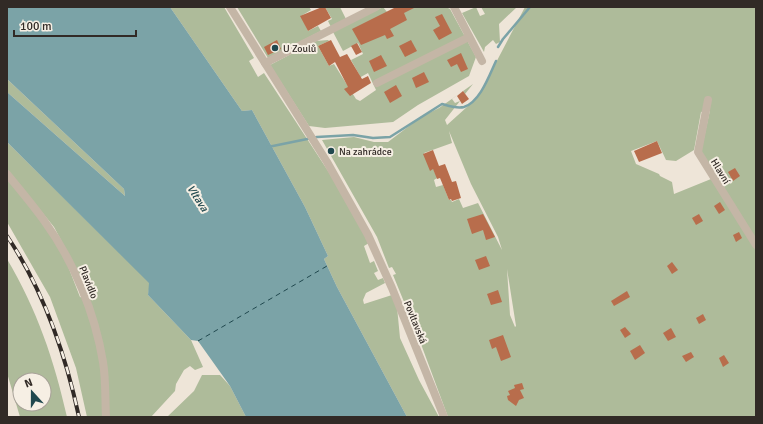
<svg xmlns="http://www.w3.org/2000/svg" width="763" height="424" viewBox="0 0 763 424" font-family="Signika,sans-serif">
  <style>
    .green { fill: #aebb9a; fill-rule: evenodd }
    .water { fill: #7ba3a7 }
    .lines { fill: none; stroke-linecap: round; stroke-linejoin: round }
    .stream { stroke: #7ba3a7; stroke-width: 2.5 }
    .ferry { stroke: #20484e; stroke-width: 1; stroke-dasharray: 5 4; stroke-linecap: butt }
    .building { fill: #b86d4c }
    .street { stroke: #c4b6a6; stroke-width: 8 }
    .rail-casing { stroke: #312a26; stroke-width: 4 }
    .rail { stroke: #f6efe4; stroke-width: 2.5; stroke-dasharray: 8; stroke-linecap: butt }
    .poi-dot { fill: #20484e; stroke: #f6efe4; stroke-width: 1.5 }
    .labels { text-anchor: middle; stroke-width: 4; stroke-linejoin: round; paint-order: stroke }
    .poi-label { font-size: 10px; fill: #312a26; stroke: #f6efe4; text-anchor: start }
    .street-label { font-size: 10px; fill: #312a26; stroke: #f6efe4 }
    .water-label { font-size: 11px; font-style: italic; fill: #20484e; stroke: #f6efe4 }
  </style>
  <rect width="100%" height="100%" fill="#eee5d8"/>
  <!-- green -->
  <g class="green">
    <polygon points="170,7 224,7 254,58 249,61 258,77 264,73 345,197 369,243 364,246 370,263 374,261 378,271 374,273 378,280 383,278 385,283 366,293 363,300 364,304 392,295 397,307 400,338 419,380 439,417 407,417 337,287 324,259 328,256 305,207 252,110 242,111"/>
    <polygon points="237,7 309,7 311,10 301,16 308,31 318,26 321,31 268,58"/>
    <polygon points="325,7 340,7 346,19 331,27 328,21 332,19"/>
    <polygon points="383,7 387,12 400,19 394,7 446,7 450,9 476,57 469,76 418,105 393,122 325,128 309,126 270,65 316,41 328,40 329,41 318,46 329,66 334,64 356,99 360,101 376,90 368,73 350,83 349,82 360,76 351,60 363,54 358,43 343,51 333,32"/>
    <polygon points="476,7 480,16 485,14 481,7 517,7 499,24 500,42 496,44 493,40 485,47 484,52 462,13"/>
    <path d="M525 7H756V417H448L418 336 393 275 396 274 392 267 389 268 377 237 322 140 354 137 374 142H388L421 117 439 108 473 84 465 94 463 91 452 99 455 103 460 101 445 120 447 125 478 97ZM710 110 701 152 711 179 674 194 672 182 660 176 659 174 636 164 631 151 657 141 666 160 676 161 694 150 701 112ZM449 131 471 184 498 237 502 250 478 203 463 208 459 199 452 202 451 200H449L443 185 436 187 434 180 437 178 433 168 430 169 424 153 452 143ZM507 269 516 326 515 327 510 315Z"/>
    <polygon points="7,79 124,189 125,196 7,92"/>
    <polygon points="7,142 150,283 148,295 191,340 203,367 195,370 190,366 184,370 176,384 175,391 151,417 108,417 104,351 75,266 54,227 7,169"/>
    <polygon points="7,178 41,219 64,256 80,297 83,298 98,347 102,373 103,417 87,417 76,368 50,297 7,222"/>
    <path d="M7 259C37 310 54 359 67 417H20L7 373ZM20 380H44V404H20Z"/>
    <polygon points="202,375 220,375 230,386 246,417 167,417 194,391"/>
  </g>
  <!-- water -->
  <polygon class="water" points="7,7 170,7 242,111 252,110 305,207 328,256 324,259 337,287 407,417 246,417 230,386 198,341 191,340 148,295 149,283 7,142 7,92 125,196 124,189 7,79"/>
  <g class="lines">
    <!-- stream -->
    <g class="stream">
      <polyline points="498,47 503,39 530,7"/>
      <path d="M268 147 317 137 353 135 373 138 390 137 442 104C449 106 457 109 464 107 480 102 489 76 496 61"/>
    </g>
    <!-- ferry -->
    <polyline class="ferry" points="198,341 327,266"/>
  </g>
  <!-- building -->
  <g class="building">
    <polygon points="322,7 325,7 331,18 308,31 300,16"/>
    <polygon points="396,7 416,7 404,13 407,20 390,29 394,36 387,39 385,35 361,45 352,29"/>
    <polygon points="442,14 452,33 439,40 433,30 440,26 435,17"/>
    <polygon points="277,40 281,49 268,55 264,47"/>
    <polygon points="331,40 340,57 347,54 362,79 368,76 371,83 350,96 344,89 348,87 335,62 329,66 318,46"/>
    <polygon points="411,40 417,51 405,57 399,46"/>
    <polygon points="357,43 362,52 356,55 351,46"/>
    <polygon points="461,53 468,69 461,72 457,64 451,67 447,60"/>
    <polygon points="381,55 387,66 374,72 369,61"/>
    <polygon points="424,72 429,82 416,88 412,78"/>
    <polygon points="396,85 402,96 390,103 384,92"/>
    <polygon points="463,91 469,99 462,104 457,96"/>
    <polygon points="657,141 662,153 639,162 634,151"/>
    <polygon points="433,150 439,166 445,164 452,182 456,181 461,198 452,201 451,199 449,200 440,178 437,179 433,169 430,171 423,154"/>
    <polygon points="735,168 740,176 733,181 728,172"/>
    <polygon points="720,202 725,210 719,214 714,206"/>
    <polygon points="483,214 495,237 486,240 483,230 472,234 467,219"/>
    <polygon points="699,214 703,221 696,225 692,218"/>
    <polygon points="739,232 742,238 736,242 733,235"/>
    <polygon points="486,256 490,266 479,270 475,260"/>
    <polygon points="672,262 678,270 672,274 667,266"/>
    <polygon points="498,290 502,302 491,305 487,294"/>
    <polygon points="627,291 630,297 614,306 611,301"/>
    <polygon points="703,314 706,320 699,324 696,318"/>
    <polygon points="625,327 631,334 625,338 620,330"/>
    <polygon points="671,328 676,337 668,341 663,333"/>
    <polygon points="503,335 511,357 501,361 496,347 492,349 489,340"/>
    <polygon points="640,345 645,353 635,360 630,351"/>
    <polygon points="691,352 694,357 686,362 682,356"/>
    <polygon points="724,355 729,363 723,367 719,358"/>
    <polygon points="522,383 524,389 520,390 524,398 519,400 516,406 508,400 507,396 510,395 508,391 515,388 514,385"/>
  </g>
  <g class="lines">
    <!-- street -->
    <g class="street">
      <polyline points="230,7 327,162 368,235 392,288 444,417"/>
      <polyline points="454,7 482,61"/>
      <polyline points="265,63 376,7"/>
      <polyline points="377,83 469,37"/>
      <polyline points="708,100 698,152 756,245"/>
      <path d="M7 174C20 190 33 205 45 222 74 262 95 313 103 362 106 380 105 399 106 417"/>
    </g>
    <!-- rail casing -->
    <g class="rail-casing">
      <path id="rail" d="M7 236C44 291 65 352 79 417"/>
    </g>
    <!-- rail -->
    <use href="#rail" class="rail"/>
  </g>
  <!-- markers -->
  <g class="poi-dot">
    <circle cx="275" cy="48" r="4"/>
    <circle cx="331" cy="151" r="4"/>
  </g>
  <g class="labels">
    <!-- poi labels -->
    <g class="poi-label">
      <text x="283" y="52">U Zoulů</text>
      <text x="339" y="155">Na zahrádce</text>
    </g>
    <!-- street labels -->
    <g class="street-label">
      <text transform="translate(721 171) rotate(59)" y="4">Hlavní</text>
      <text transform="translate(89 282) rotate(68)" y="4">Plavidlo</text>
      <text transform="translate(416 322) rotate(68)" y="4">Povltavská</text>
    </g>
    <!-- water labels -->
    <g class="water-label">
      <text transform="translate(198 198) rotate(57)" y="4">Vltava</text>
    </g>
  </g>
  <!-- border -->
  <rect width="763" height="424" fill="none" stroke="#312a26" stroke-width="16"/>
  <!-- north arrow -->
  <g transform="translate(32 392) rotate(339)"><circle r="19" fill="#f6efe4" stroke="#a7a098"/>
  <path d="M0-3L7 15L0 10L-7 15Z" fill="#20484e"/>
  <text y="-6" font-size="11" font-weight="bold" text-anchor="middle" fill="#312a26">N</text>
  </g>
  <!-- scale -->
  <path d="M14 30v6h122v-6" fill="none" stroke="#312a26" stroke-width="2"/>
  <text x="20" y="30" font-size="12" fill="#312a26" stroke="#f6efe4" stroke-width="3" paint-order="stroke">100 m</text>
</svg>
